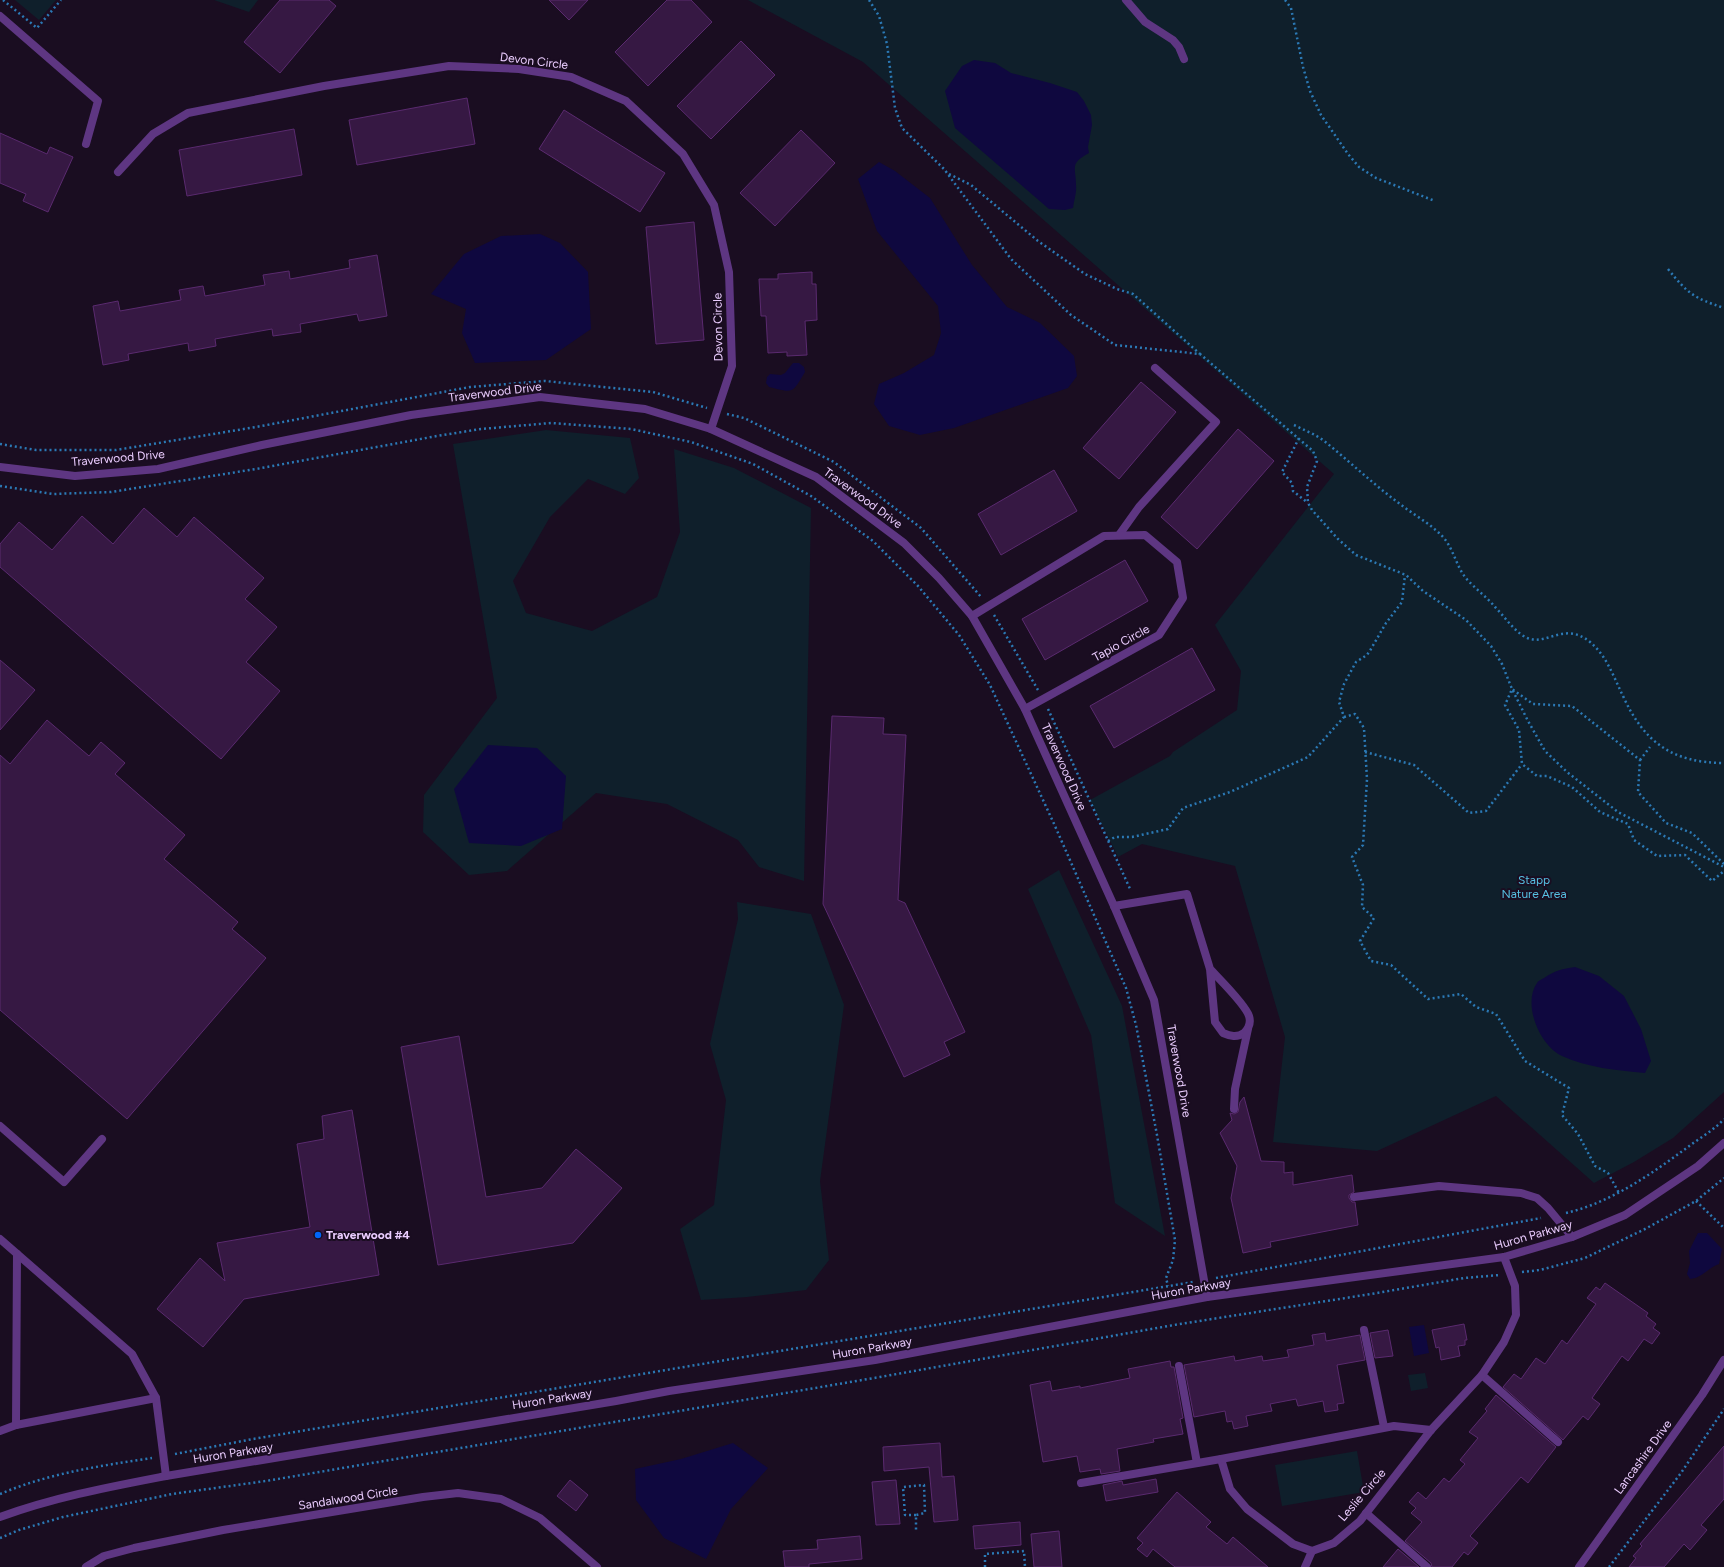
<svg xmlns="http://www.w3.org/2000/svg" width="1724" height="1567" viewBox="0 0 1724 1567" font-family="Figtree,sans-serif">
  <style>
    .green { fill: #0f1f2b }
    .water { fill: #0f083f }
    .building { fill: #361843; stroke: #5a2a6f }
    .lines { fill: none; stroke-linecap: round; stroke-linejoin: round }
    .path { stroke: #2b79b5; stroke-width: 2.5; stroke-dasharray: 2 3; stroke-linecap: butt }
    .service { stroke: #5e3682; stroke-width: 8 }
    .minor { stroke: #5e3682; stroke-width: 8 }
    .tertiary { stroke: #5e3682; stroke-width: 8 }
    .poi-dot { fill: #0065f8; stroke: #1a0d21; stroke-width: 1.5 }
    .labels { text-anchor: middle; stroke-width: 4; stroke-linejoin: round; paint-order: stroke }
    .street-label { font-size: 12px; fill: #ebcdff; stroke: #1a0d21 }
    .park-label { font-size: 12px; fill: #56c0e2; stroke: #1a0d21 }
    .poi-label { font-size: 12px; font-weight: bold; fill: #ebcdff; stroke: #1a0d21; text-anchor: start }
  </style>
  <rect width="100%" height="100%" fill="#1a0d21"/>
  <!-- green -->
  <g class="green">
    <polygon points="15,0 56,0 39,20"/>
    <polygon points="214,0 258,0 249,12"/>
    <polygon points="748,0 1724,0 1724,1092 1673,1138 1634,1162 1594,1183 1496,1096 1377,1151 1273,1142 1285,1037 1235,866 1142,844 1118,857 1090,800 1170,756 1173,752 1237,710 1241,671 1215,625 1334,474 863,62"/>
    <polygon points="546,430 630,438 639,478 625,494 588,479 550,517 513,581 526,613 592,631 657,597 680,532 674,449 734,468 811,508 804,881 759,867 738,840 667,804 596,793 507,871 469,875 423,832 424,795 497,698 453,444"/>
    <polygon points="1059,870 1122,1006 1165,1236 1115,1203 1091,1035 1028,889"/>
    <polygon points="737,902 811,914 844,1005 820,1181 829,1260 806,1290 747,1297 701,1300 680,1229 714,1205 726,1100 710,1044 738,919"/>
    <polygon points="1425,1373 1428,1388 1411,1391 1408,1375"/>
    <polygon points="1357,1451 1364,1492 1282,1506 1275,1465"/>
  </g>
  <!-- water -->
  <g class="water">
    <path d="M974 60 995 63 1011 73 1050 83 1077 92 1084 101 1091 115 1092 125 1088 147 1089 153C1069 164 1076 167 1076 185 1077 192 1074 200 1073 208L1065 210 1049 209 955 128 945 91 962 66Z"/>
    <polygon points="879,162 895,171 930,198 972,265 1007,307 1040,323 1074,356 1077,376 1068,388 954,428 920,435 889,426 874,404 879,384 904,373 934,355 941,333 938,306 877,231 858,179"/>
    <polygon points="540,234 560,243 588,272 591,329 546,360 475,363 462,333 466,309 431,294 464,254 501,236"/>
    <path d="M793 363H799L804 367 805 372C792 394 794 393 769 387L766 383 767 377 770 374 781 375 785 373Z"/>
    <polygon points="488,745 537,748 566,776 562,829 521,846 469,843 454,789"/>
    <path d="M1575 967 1599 976 1624 996 1641 1029 1651 1061 1645 1073C1616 1070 1588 1068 1562 1056 1540 1046 1522 1004 1537 983 1538 981 1542 979 1544 978 1556 970 1562 969 1575 967Z"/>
    <path d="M1698 1233H1707L1722 1249 1719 1264C1708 1268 1702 1278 1690 1279L1687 1274 1690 1263 1689 1251Z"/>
    <polygon points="1424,1325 1429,1353 1414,1356 1409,1327"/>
    <polygon points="733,1443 768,1468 731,1509 706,1559 664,1538 636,1500 635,1469 681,1459"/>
  </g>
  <!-- building -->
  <g class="building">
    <polygon points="280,0 329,0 336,6 280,73 244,42"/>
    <polygon points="549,0 588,0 569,20"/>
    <polygon points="667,0 691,0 712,22 648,86 615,52"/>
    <polygon points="741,41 775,75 711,139 677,106"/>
    <polygon points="467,98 475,144 357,165 349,120"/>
    <polygon points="564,110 665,173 640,212 539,149"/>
    <polygon points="294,129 302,175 187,196 179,150"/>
    <polygon points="801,130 835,163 775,226 740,193"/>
    <polygon points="0,133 47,154 50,147 73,157 48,212 23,201 26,194 0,183"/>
    <polygon points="694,222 704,340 656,344 646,227"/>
    <polygon points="377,255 387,316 359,321 357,314 300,324 301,332 273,336 272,329 215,339 216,346 189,351 188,343 128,354 129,360 103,365 93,306 118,301 120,311 181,300 179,290 203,286 205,296 265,285 263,275 289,271 290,279 350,268 349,260"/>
    <polygon points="812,272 812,284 816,284 817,320 805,321 807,355 787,356 787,352 768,353 766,316 761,316 759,279 778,279 778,274"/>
    <polygon points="1141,382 1176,412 1119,479 1083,448"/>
    <polygon points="1238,429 1274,461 1197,549 1161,517"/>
    <polygon points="1054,470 1077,511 1001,555 978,514"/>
    <polygon points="144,508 177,537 194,517 264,578 245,599 277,627 246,662 280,691 221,759 0,567 0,544 19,522 52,550 82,516 113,544"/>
    <polygon points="1125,560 1148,601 1045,660 1022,619"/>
    <polygon points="1192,648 1215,690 1114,748 1090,706"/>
    <polygon points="0,660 35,690 0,730"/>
    <polygon points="832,716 884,718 883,734 906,735 898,900 905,903 965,1032 944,1042 950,1055 904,1077 823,904"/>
    <polygon points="47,720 89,756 101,742 125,763 115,774 185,835 164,859 238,922 232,929 266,958 127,1119 0,1010 0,755 10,764"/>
    <polygon points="459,1036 486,1197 542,1188 576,1149 622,1188 573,1243 438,1265 401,1047"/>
    <polygon points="1244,1097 1261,1161 1284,1162 1284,1173 1293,1172 1293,1185 1352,1175 1354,1192 1349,1195 1349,1198 1352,1202 1355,1202 1358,1225 1270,1242 1271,1247 1243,1253 1231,1198 1237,1166 1220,1133 1232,1120 1230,1113 1234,1114 1238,1112 1240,1102"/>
    <polygon points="352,1110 379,1275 244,1299 203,1347 157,1309 200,1258 225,1281 217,1243 310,1227 297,1144 324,1139 322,1116"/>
    <polygon points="1605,1283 1648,1313 1646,1316 1656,1324 1653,1328 1660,1333 1652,1344 1644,1339 1628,1361 1622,1356 1592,1398 1600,1404 1588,1420 1583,1416 1563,1440 1503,1387 1514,1374 1521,1379 1536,1358 1545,1364 1562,1340 1567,1344 1596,1304 1587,1298 1596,1287 1600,1290"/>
    <polygon points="1464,1324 1467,1340 1465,1340 1465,1345 1458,1346 1460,1356 1441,1360 1439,1347 1436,1348 1432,1330"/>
    <polygon points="1388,1330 1393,1356 1375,1358 1370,1333"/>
    <polygon points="1325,1333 1326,1341 1360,1335 1365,1360 1337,1365 1344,1403 1337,1404 1338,1410 1325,1412 1323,1401 1298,1406 1296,1399 1270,1404 1272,1411 1246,1416 1248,1426 1234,1429 1232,1421 1227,1422 1225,1411 1194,1417 1184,1365 1234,1356 1235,1361 1262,1356 1263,1361 1289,1357 1287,1350 1314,1345 1312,1335"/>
    <polygon points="1170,1361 1171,1367 1174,1367 1183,1418 1180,1419 1183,1434 1153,1439 1154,1442 1117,1449 1120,1471 1101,1474 1100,1469 1080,1472 1077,1456 1043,1462 1030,1385 1050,1381 1052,1391 1080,1386 1080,1388 1130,1378 1128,1369"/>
    <polygon points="1496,1395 1556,1447 1528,1483 1521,1477 1470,1536 1478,1543 1468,1555 1464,1552 1452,1567 1432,1567 1431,1563 1405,1541 1422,1522 1411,1513 1416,1508 1409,1502 1418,1492 1426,1499 1444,1478 1449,1482 1465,1464 1460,1460 1478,1438 1469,1432 1487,1411 1485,1409"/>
    <polygon points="940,1443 942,1477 954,1476 958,1520 934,1522 929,1467 884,1471 883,1447"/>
    <polygon points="1724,1446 1724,1499 1701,1525 1707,1530 1690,1550 1684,1544 1664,1567 1629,1567 1636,1558 1633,1556 1642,1546 1640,1544"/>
    <polygon points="1156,1479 1158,1492 1106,1501 1103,1485 1122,1481 1123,1485"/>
    <polygon points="570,1480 588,1495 576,1511 557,1496"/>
    <polygon points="896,1480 900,1524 876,1525 872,1482"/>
    <polygon points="1177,1492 1211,1522 1206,1527 1227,1544 1233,1537 1268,1567 1175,1567 1153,1549 1147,1557 1137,1549 1143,1543 1137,1538"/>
    <polygon points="1020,1522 1021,1545 975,1549 973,1526"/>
    <polygon points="1059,1531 1062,1567 1034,1567 1031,1534"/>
    <polygon points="860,1536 862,1559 809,1564 809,1567 785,1567 783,1551 818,1549 817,1540"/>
    <polygon points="1398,1549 1419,1567 1383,1567"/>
  </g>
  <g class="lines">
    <!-- path -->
    <g class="path">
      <polyline points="3,0 37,28 61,0"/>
      <polyline points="869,0 879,16 887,44 895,108 902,128 944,169 1011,259 1071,315 1115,345 1200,354 1313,451 1317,461 1307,487 1308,503 1312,510 1338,539 1356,555 1406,575 1423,591 1466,620 1491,646 1502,664 1512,689 1528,721 1545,751 1567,772 1618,812 1724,867"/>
      <polyline points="1285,0 1291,8 1303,67 1310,91 1321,115 1348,154 1359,167 1376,178 1435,201"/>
      <polyline points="949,174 971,185 1038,241 1085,274 1117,289 1133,294 1200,354"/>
      <path d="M1668 269C1688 294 1694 298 1724 308"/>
      <polyline points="727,414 744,418 834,462 921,528 982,598"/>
      <path d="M1294 425 1315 435 1323 440C1349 461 1373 484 1400 504 1414 515 1431 524 1443 537 1453 548 1456 565 1465 577 1474 588 1486 596 1495 607 1504 616 1511 627 1522 635 1544 651 1562 619 1590 642 1607 656 1614 678 1623 696 1644 742 1672 763 1724 763"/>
      <polyline points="1299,438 1282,472 1292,483 1293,491 1308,503"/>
      <polyline points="0,444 36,450 116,450 256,427 470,387 545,381 653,392 707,408"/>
      <polyline points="0,486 53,494 111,492 256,469 437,436 481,429 551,423 631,429 691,442 753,464 811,496 873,541 918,586 959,635 990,685 1055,826 1126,988 1136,1025 1157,1135 1175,1240 1173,1260 1166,1278 1168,1286"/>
      <polyline points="994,615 1038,690"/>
      <polyline points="1048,709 1131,891"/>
      <polyline points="1344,717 1355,714 1364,728 1367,779 1363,845 1352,857 1363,885 1362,907 1374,918 1360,941 1371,961 1391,965 1428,999 1461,994 1476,1007 1496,1014 1525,1061 1569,1088 1562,1115 1578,1134 1595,1166 1608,1173 1619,1193"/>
      <polyline points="1365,752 1414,765 1469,813 1486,811 1522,764"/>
      <polyline points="1640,760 1650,747"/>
      <polyline points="1108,841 1115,837 1132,837 1168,829 1183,808 1230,792 1308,757 1344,717 1339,702 1344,684 1356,662 1367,655 1371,649 1386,623 1402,602 1405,575"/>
      <polyline points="1724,864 1692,833 1666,823 1638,792 1640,760 1572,706 1533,704 1512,689 1505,705 1519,730 1522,764 1537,776 1547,776 1572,787 1600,812 1628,824 1634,840 1657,856 1685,855 1712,881 1724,871"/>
      <polyline points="1696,1201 1724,1228"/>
      <path d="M1566 1213C1613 1202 1654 1172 1692 1144 1703 1136 1715 1129 1724 1119"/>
      <polyline points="1522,1272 1540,1270 1585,1258 1645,1229 1696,1201 1724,1178"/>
      <polyline points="1216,1278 1541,1218"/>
      <polyline points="175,1454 253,1439 1193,1282"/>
      <path d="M0 1494C50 1473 99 1466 152 1458"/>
      <polyline points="916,1515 905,1515 903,1487 924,1485 925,1513 916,1515 916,1531"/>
      <polyline points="0,1538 19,1530 63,1517 172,1494 266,1481 880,1377 1174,1325 1371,1294 1464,1278 1500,1275"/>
      <polyline points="985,1567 985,1554 1024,1551 1025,1567"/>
      <polyline points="1609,1567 1681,1473 1724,1409"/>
    </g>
    <!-- service -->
    <g class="service">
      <polyline points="1126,0 1145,22 1173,40 1179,47 1184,59"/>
      <polyline points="0,16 98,101 86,144"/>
      <polyline points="1119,535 1139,507 1216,422 1155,368"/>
      <path d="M1114 906 1187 894 1210 969 1215 1022 1223 1033C1230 1036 1237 1038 1244 1033 1249 1028 1251 1022 1249 1016 1245 1004 1219 979 1210 969"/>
      <polyline points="1234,1109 1235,1089 1248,1029"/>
      <polyline points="0,1126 64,1182 102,1139"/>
      <polyline points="1354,1197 1439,1186 1521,1193 1537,1198 1548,1208 1572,1237"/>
      <polyline points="0,1239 132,1354 156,1398 166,1476"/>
      <polyline points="1364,1330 1384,1427"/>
      <polyline points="1179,1366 1197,1463"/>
      <polyline points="1482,1375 1558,1442"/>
      <polyline points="16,1425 17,1254"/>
      <polyline points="0,1431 16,1425 156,1398"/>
      <polyline points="1366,1513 1427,1567"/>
      <polyline points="1305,1567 1312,1551"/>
    </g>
    <!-- minor -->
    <g class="minor">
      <polyline points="118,172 153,134 188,113 324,86 449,66 519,69 571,77 626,101 683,154 714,205 729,272 732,366 711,429"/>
      <polyline points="0,467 75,476 158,469 262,445 411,415 540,397 645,409 711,429 816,477 904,543 939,578 972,616 1025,709 1114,906 1154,1000 1207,1297"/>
      <polyline points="972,616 1104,536 1145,535 1177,562 1183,598 1159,635 1025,709"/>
      <polyline points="1221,1459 1230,1489 1247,1509 1293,1544 1312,1551 1334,1543 1360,1521 1431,1430 1482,1375 1504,1342 1516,1315 1515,1286 1504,1257"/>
      <polyline points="1081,1483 1221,1459 1394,1426 1431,1430"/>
      <polyline points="86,1567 104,1556 134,1548 223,1530 423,1497 458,1493 501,1499 540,1518 597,1567"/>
      <polyline points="1579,1567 1702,1395 1724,1360"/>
    </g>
    <!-- tertiary -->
    <path class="tertiary" d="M0 1517C55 1497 109 1487 166 1476L616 1401 669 1391 875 1360 1207 1297 1504 1257 1572 1237 1625 1215 1698 1166 1724 1143"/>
  </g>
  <!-- markers -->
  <circle class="poi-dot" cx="318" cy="1235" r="4"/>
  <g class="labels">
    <!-- street labels -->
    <g class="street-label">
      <text transform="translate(534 61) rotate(7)" y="4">Devon Circle</text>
      <text transform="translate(718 327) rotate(-91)" y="4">Devon Circle</text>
      <text transform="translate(495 392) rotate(-7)" y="4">Traverwood Drive</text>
      <text transform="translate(118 458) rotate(-5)" y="4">Traverwood Drive</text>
      <text transform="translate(863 498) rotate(36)" y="4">Traverwood Drive</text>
      <text transform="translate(1121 643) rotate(-29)" y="4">Tapio Circle</text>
      <text transform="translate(1064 767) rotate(66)" y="4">Traverwood Drive</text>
      <text transform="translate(1179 1071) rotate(80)" y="4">Traverwood Drive</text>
      <text transform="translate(1533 1235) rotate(-16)" y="4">Huron Parkway</text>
      <text transform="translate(1191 1289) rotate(-10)" y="4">Huron Parkway</text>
      <text transform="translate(872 1348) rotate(-10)" y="4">Huron Parkway</text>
      <text transform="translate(552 1399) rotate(-9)" y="4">Huron Parkway</text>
      <text transform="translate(233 1453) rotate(-9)" y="4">Huron Parkway</text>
      <text transform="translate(1643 1457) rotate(-54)" y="4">Lancashire Drive</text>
      <text transform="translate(1362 1495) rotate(-49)" y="4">Leslie Circle</text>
      <text transform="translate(348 1498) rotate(-9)" y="4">Sandalwood Circle</text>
    </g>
    <!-- park labels -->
    <g class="park-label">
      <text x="1534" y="884">Stapp<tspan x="1534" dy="14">Nature Area</tspan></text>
    </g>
    <!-- poi labels -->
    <g class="poi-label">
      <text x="326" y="1239">Traverwood #4</text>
    </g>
  </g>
</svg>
